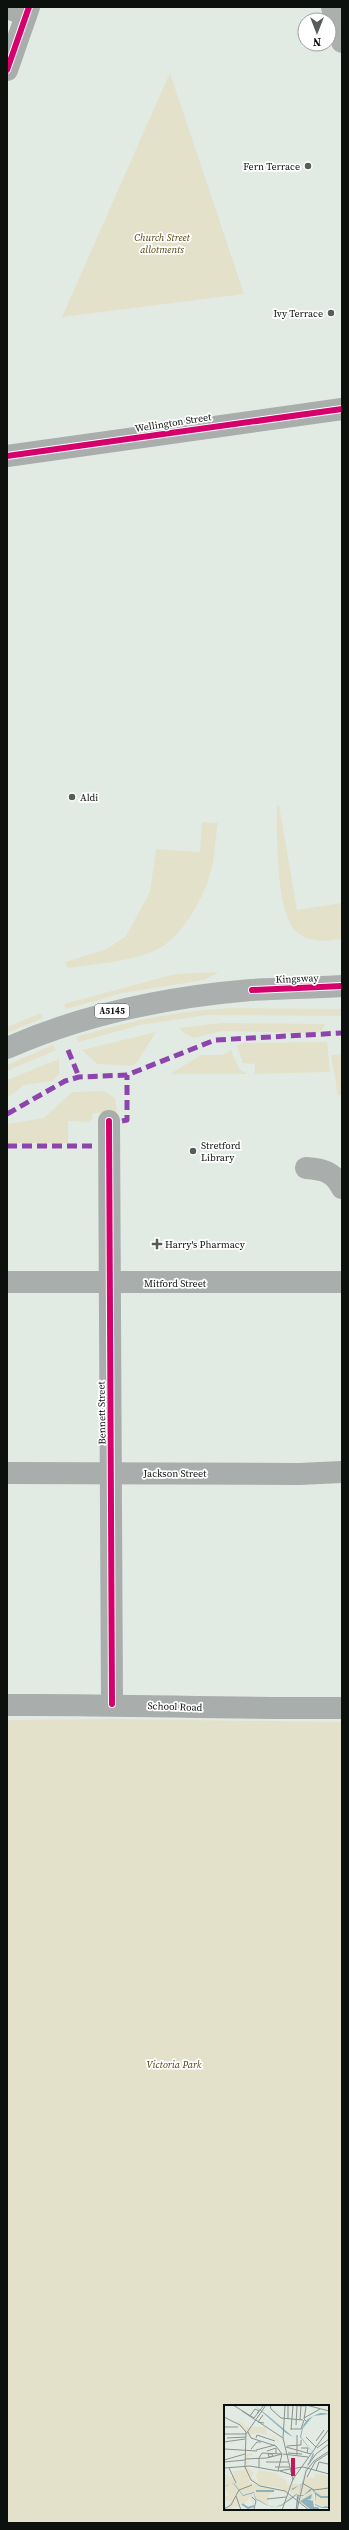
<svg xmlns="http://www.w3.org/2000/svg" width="349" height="2530" viewBox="0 0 349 2530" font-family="'Source Serif 4',serif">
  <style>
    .green { fill: #e4e1cb; fill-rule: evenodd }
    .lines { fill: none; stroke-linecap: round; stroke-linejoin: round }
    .minor { stroke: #a9adab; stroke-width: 22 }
    .primary { stroke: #abafad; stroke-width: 22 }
    .quiet { stroke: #8e44ad; stroke-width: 5; stroke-dasharray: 10 5; stroke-linecap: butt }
    .cycleway-casing { stroke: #fff; stroke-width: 8 }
    .cycleway { stroke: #d6006c; stroke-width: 6 }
    .poi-dot { fill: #575d59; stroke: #fff; stroke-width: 1.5 }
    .labels { text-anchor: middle; stroke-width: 3.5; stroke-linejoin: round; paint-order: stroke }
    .shield { fill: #fff; stroke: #555856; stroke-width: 1 }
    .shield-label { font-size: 9px; font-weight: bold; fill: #0c110e }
    .poi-label { font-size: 10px; fill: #0c110e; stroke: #fff; text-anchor: start }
    .park-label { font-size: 10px; font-style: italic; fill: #51410e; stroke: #fff }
    .street-label { font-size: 10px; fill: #0c110e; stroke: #fff }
    .inset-river { fill: none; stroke: #8db1bb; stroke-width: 2 }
    .inset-road { fill: none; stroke: #8c938e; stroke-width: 1 }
    .view { fill: #c2185b; fill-opacity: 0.15; stroke: #c2185b; stroke-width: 2 }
    .inset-edge { fill: none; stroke: #0c110e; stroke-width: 2 }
  </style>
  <rect width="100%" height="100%" fill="#e2eae4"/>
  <!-- green -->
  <g class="green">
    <polygon points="170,73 244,294 62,317 161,93"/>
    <path d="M279 805 297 910 341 903 342 939C328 941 309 943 298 933 275 914 277 835 277 806Z"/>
    <path d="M202 822 218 823C215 840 215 858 210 874 203 899 183 935 160 948 136 961 95 964 68 968L65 962 107 949 126 936 150 892 156 849 200 852Z"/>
    <polygon points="219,972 204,980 123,993 66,1009 64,1004 175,974"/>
    <path d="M234 1008 342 1009V1016L207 1015 140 1025 79 1042 76 1037C127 1021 180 1010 234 1008Z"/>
    <polygon points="41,1013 43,1018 7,1033 7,1027"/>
    <polygon points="222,1023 325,1024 322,1030 315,1033 221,1031 194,1038 182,1032 179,1028"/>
    <polygon points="156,1032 137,1062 131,1066 97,1064 82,1050"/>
    <polygon points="327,1042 330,1072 255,1074 255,1064 243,1063 237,1046 242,1043"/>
    <polygon points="53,1045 56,1050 7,1071 7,1065"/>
    <polygon points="231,1050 239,1069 247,1074 170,1074 201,1055 222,1055"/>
    <polygon points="342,1054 342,1095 338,1095 331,1055"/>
    <polygon points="59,1059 59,1074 52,1081 24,1085 7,1098 7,1080"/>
    <polygon points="104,1091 115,1098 117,1113 93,1113 92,1119 89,1122 68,1121 68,1143 7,1143 7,1124 44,1118 72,1092"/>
    <path d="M112 1719 342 1722V2523H7V1720ZM225 2406H328V2509H225Z"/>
  </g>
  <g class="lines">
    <!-- minor -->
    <g class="minor">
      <polyline points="7,8 26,15"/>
      <polyline points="7,70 29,7"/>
      <polyline points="7,456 342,409"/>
      <polyline points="109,1121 112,1704"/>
      <path d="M306 1168C323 1169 334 1172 342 1188"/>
      <polyline points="7,1282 342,1282"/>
      <polyline points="7,1473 299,1474 342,1472"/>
      <path d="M7 1705C119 1704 230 1709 342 1708"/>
    </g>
    <!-- primary -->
    <g class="primary">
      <polyline points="332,7 342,42"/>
      <path d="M7 1048C84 1014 167 997 251 990 281 988 312 988 342 986"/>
    </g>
    <!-- quiet -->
    <g class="quiet">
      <polyline points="68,1050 79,1077"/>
      <polyline points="7,1114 65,1081 79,1077 127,1075 215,1040 342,1033"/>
      <polyline points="122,1121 127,1120 127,1075"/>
      <polyline points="7,1146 96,1146"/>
    </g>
    <!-- cycleway casing -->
    <g class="cycleway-casing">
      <g id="cycleway">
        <polyline points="7,70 29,7"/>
        <polyline points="7,456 342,409"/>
        <polyline points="252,990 342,986"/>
        <polyline points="109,1121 112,1704"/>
      </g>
    </g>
    <!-- cycleway -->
    <use href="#cycleway" class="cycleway"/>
  </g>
  <!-- markers -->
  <g class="poi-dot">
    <circle cx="308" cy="166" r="4"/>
    <circle cx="331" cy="313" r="4"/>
    <circle cx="72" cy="797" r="4"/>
    <circle cx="193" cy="1151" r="4"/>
    <path d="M155 1238h4v4h4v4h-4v4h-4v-4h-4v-4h4z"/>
  </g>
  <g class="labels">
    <!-- shield labels -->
    <rect class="shield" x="95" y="1004" width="34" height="14" rx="3"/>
    <g class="shield-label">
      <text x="112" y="1014">A5145</text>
    </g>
    <!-- poi labels -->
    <g class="poi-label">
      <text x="300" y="170" text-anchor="end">Fern Terrace</text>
      <text x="323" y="317" text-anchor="end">Ivy Terrace</text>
      <text x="80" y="801">Aldi</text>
      <text x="201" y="1149">Stretford<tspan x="201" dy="12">Library</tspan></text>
      <text x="165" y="1248">Harry's Pharmacy</text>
    </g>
    <!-- park labels -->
    <g class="park-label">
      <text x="162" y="241">Church Street<tspan x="162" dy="12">allotments</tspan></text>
      <text x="174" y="2068">Victoria Park</text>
    </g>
    <!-- street labels -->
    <g class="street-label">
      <text transform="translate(173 422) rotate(-9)" y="4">Wellington Street</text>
      <text transform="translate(297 978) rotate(-2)" y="4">Kingsway</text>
      <text x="175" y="1287">Mitford Street</text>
      <text transform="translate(101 1413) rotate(-91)" y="4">Bennett Street</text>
      <text x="175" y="1477">Jackson Street</text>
      <text transform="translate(175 1706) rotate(2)" y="4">School Road</text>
    </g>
  </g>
  <!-- overview -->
  <g transform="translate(224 2405)">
    <rect width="105" height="105" fill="#e2eae4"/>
    <path d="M16 12 19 14 17 19 21 16 19 20 22 22H42L43 30H47L53 34 57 40 61 39 57 40 47 31 35 28 27 29 24 34 23 29 11 16 17 17 18 15ZM22 45 23 49 32 47 23 53 22 57 26 54 22 62 29 67 30 69 27 72 34 78 32 71 34 65 52 68 63 76 62 79 68 81 69 71 71 73 69 79H78L80 69 82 64 85 65 80 70 83 72 91 73V68L105 71V102L92 99 91 91 94 90 87 84 80 90H75L80 92 86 86 90 87V98L81 93 76 96 87 105 74 96 75 91 71 92 74 95 71 92V90L66 88V85L64 88 56 83 36 80 29 77 22 65ZM20 61 27 78 55 85 68 93 63 95 61 89 53 85 45 90 44 100 32 94 31 88 29 87 18 90 30 88 29 100 26 92 20 100 13 97 15 101 0 105V100L2 102H5L7 99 5 101 6 95 0 97V90L5 91 0 82 4 80 0 79V71L7 67 4 70 5 72 9 71V66L20 65Z" fill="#e4e1cb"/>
    <path d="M30 0 42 9 68 31 76 32 78 23 80 19 84 14 89 11 96 8H100L105 9 89 11 79 23 77 32 80 36 90 49 89 52 81 66 75 90H80L86 84 90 85 91 87 92 88 91 99 98 102 103 101 105 103H98L91 100V88L88 85 79 91H75L72 105 73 89 69 93 57 101 49 102 42 100 35 96 32 95 31 94 30 88 19 91 9 78 2 81H0L10 78 19 90 30 87 32 94 35 95 43 100 50 102 57 100 72 89 75 90 77 79 70 84 69 85 67 84 78 79 81 66 89 48 76 32 67 31 62 28ZM88 89 87 94H83L89 96 90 102H94L96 105 86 104 76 96Z" fill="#8db1bb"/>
    <path class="inset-river" d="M32 86H50M91 88 97 92H105M18 99 24 103 30 101"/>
    <path class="inset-road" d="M9 0 30 13 40 0M46 0 47 4 57 13 79 15M58 0 83 1M82 0 105 6M61 1 59 33 69 75M82 2 80 14 83 17M18 6 59 33M39 10 34 17 40 18M26 11 31 4 35 6 33 8M0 12 16 20 22 27 21 62 27 75 36 81 61 86 85 105M80 13 96 4M64 14V1M76 15 77 1M72 20 73 1M0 22H14M67 24H77L80 15M67 25 69 1M24 27 27 33 52 41 58 49M0 29H22M22 29 42 0M73 30V50M82 32 92 42M3 33 22 32M32 33 33 30 51 36M92 36 100 25M0 37 21 34M63 41 77 40V35M62 42 87 49M77 43H84L83 48M93 43 105 34M0 44 33 46M27 44 33 37H37M32 45 51 40M43 46 52 43V48M64 48 78 49M44 49H48L49 51 45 52ZM59 49 84 52M92 49 105 39M43 53 58 49 54 66M21 54 43 53M0 55 21 49M0 57 21 55M42 57H64M84 60 92 49M51 62H66M79 62 105 69M0 63 26 61 54 66 79 62M5 63 12 78M35 63V53L38 48 58 49M56 66 68 70M92 66 95 57 104 59 105 57M83 72 91 57 105 48M78 78 90 85 105 83M12 91 17 105M28 92 32 96 30 104M43 94 62 92M0 104 7 100 15 85 28 80M18 105H32M39 105H52M58 105 69 74 105 24M72 105 74 92M73 105 82 66 90 56 105 46"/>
    <path class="view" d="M68 54H70V70H68Z"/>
    <rect width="105" height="105" class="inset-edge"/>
  </g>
  <!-- border -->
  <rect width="349" height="2530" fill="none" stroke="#0c110e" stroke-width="16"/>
  <!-- north arrow -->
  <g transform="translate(317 32) rotate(180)"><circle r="19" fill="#ffffff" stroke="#9ea09f"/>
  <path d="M0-3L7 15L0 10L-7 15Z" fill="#575d59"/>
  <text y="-6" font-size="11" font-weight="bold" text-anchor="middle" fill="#0c110e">N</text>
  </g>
</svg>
